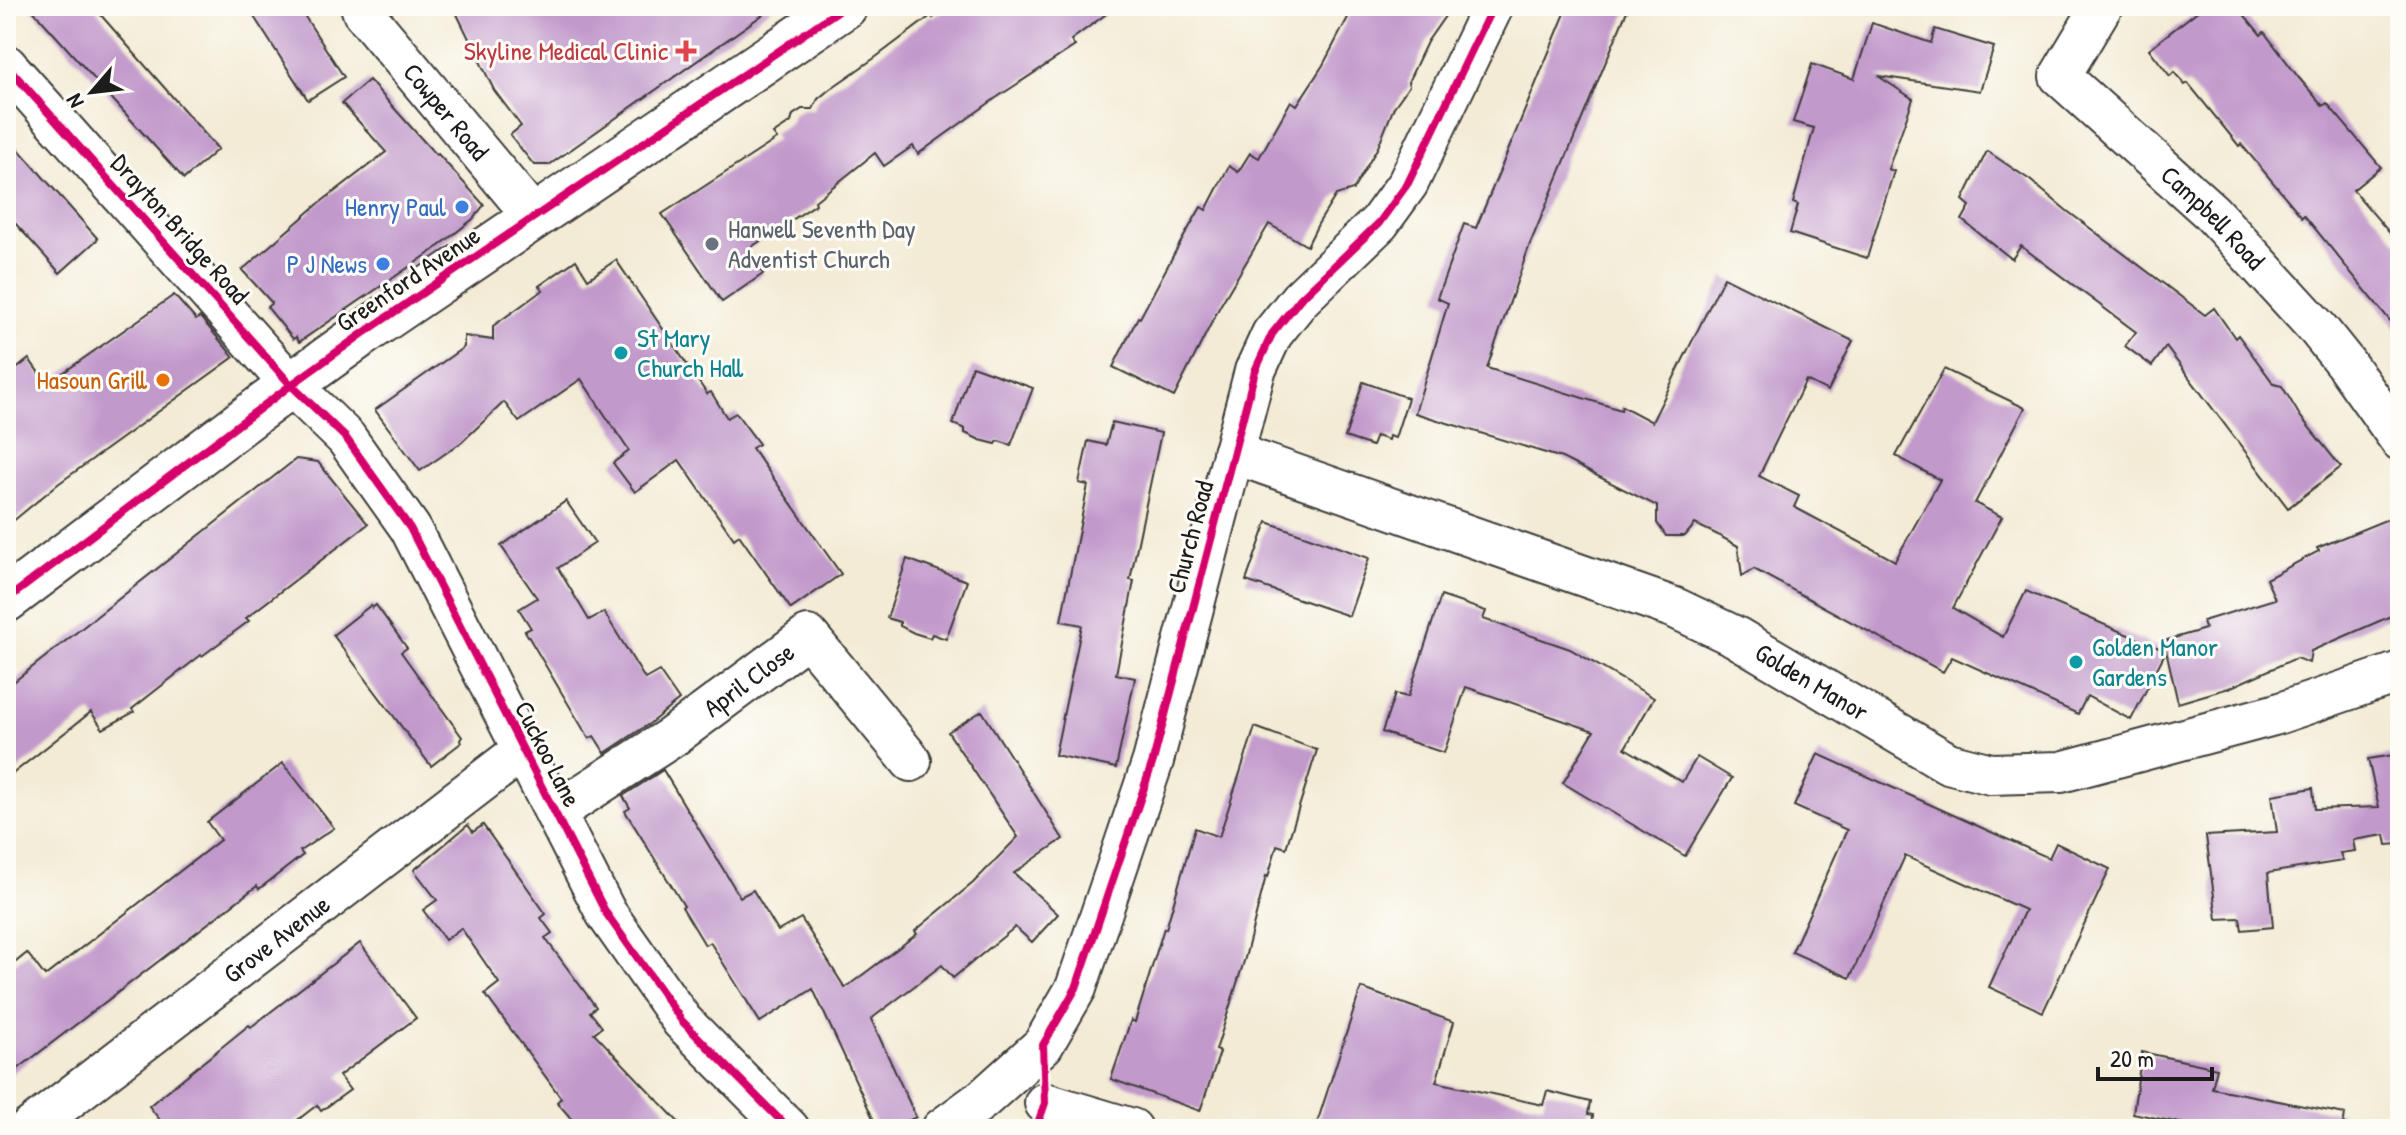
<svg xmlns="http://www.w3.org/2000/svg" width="2406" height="1135" viewBox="0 0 2406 1135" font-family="'Patrick Hand',sans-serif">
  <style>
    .building { fill: #c199cb }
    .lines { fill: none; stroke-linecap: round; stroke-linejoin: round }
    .street-casing { stroke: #3c3b38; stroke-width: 44 }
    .secondary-casing { stroke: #3c3b38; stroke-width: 48 }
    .street { stroke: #fff; stroke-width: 40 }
    .secondary { stroke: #fff; stroke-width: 44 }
    .cycleway-casing { stroke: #fdfcf7; stroke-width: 13 }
    .cycleway { stroke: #d6006c; stroke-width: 8 }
    .health-dot { fill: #e0444e; stroke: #fdfcf7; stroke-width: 3 }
    .shop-dot { fill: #3f7fe0; stroke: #fdfcf7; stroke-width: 3 }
    .worship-dot { fill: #6b7280; stroke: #fdfcf7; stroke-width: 3 }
    .culture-dot { fill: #0f9aa8; stroke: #fdfcf7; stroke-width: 3 }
    .food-dot { fill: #e8710a; stroke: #fdfcf7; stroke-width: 3 }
    .labels { text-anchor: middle; stroke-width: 6; stroke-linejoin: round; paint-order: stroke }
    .health-label { font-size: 26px; fill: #be3a42; stroke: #fdfcf7; text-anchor: end }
    .street-label { font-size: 26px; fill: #1c1c1c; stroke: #fdfcf7 }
    .shop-label { font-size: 26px; fill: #366cbe; stroke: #fdfcf7; text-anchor: end }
    .worship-label { font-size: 26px; fill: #5b616d; stroke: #fdfcf7; text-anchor: start }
    .culture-label { font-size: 26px; fill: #0d838f; stroke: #fdfcf7; text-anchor: start }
    .food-label { font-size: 26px; fill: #c56008; stroke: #fdfcf7; text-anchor: end }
  </style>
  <rect width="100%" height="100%" fill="#fdfcf7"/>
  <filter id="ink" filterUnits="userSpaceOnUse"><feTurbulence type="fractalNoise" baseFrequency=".0125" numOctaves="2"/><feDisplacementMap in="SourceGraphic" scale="16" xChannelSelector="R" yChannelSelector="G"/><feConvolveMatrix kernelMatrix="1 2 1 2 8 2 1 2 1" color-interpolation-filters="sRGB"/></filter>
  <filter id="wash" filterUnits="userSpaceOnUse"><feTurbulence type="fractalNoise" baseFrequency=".006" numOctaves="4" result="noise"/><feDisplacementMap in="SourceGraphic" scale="32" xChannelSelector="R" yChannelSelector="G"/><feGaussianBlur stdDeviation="1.8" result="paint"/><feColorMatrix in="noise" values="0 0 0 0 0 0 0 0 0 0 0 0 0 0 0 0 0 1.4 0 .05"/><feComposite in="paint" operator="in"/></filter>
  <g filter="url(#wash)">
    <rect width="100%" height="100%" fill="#f3ebd5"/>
    <g id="blocks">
      <!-- building -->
      <g class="building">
        <polygon points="29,6 93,6 218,149 184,179"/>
        <polygon points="247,6 298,6 344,77 308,100"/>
        <polygon points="453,6 775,6 549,165 534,165 510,135 521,126 494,90"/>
        <polygon points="950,6 1117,6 1071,40 1075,46 996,98 918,154 913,146 884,166 875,153 815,201 816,204 747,250 763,274 722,302 662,214 777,139 773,134 791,122 793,115 802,109 813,109 818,99 830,89 876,57 932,15 933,18"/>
        <polygon points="1354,6 1426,6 1445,16 1427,42 1408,82 1409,86 1394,107 1378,147 1353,190 1336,195 1318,224 1307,246 1269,224 1220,306 1174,397 1113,367 1138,317 1140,318 1174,254 1201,207 1206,210 1229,166 1238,172 1250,153 1259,158 1291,101 1297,105 1323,65"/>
        <polygon points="1568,6 1629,6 1530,244 1487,368 1621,410 1622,406 1652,422 1724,277 1853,341 1828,391 1806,380 1759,476 1799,496 1794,507 1895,561 1940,480 1896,456 1944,369 2025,408 1975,503 2002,517 1953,608 2003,637 2026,591 2166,651 2131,720 2087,696 2078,714 1952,657 1943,672 1754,569 1742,576 1738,546 1716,534 1695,524 1685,536 1666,536 1657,523 1657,506 1562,458 1415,413 1448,303 1437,298 1464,224 1476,228"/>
        <polygon points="2204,6 2237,6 2261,35 2264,32 2299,78 2323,106 2327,103 2381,167 2353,190 2400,245 2400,333 2304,215 2302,217 2241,144 2239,146 2188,83 2185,85 2174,72 2170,76 2149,49"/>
        <polygon points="1872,23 1931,43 1935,29 1994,47 1980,91 1878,76 1913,99 1888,169 1894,171 1867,258 1790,233 1798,205 1793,203 1814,128 1793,122 1812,64 1854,79"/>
        <polygon points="369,80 436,155 438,154 484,205 473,219 434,250 299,342 296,337 293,339 267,307 272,303 242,270 317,205 386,152 342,103"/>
        <polygon points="6,135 98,239 60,273 6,213"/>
        <polygon points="1987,151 2030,180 2066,210 2205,315 2214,308 2235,338 2238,335 2274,384 2282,386 2300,416 2341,467 2288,508 2166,347 2152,366 2125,346 2136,332 2021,246 2012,259 1962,220 1970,206 1963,200"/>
        <polygon points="576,260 588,279 616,260 707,394 711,392 727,418 736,413 759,444 752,448 841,574 791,609 739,535 734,539 679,460 635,492 613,463 629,451 581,379 519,422 504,402 462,442 420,471 375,410 464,347 464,336 493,340 493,326 543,290 539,286"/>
        <polygon points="174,295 196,320 200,317 234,357 58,484 6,527 6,377 29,359 47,384"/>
        <polygon points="972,366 1033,388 1011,445 998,441 996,444 980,440 965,433 965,429 953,424"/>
        <polygon points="1363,382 1408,398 1395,438 1389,436 1388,440 1376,436 1372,446 1345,437"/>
        <polygon points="1112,422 1161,433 1130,580 1134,581 1116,674 1135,678 1116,768 1055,755 1082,625 1061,621 1088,485 1079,483 1088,441 1106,445"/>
        <polygon points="296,459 318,462 368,524 246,618 249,621 202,656 201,655 132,709 134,712 103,729 91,712 6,779 6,688"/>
        <polygon points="566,501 595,543 558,568 589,620 604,612 645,679 659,671 679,700 649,724 605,753 594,736 589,739 525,631 531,628 519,609 537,598 501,546"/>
        <polygon points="2400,514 2400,612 2311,651 2309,663 2296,658 2229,688 2178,703 2164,641 2205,629 2203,621 2275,599 2266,579 2319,551 2317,548"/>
        <polygon points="1267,522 1369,558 1349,616 1246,581"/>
        <polygon points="907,559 967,581 946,639 932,634 930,638 914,633 900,626 900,622 887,618"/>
        <polygon points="1441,596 1486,611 1483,619 1570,649 1654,698 1625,748 1682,782 1697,757 1732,778 1685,856 1563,783 1594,731 1466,687 1444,753 1382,732 1395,694 1408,697"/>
        <polygon points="371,605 372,608 376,605 407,648 401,652 462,737 460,740 461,743 431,766 333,635"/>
        <polygon points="982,711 1063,839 1014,873 1058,914 1032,942 1015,927 953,978 942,965 871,1019 916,1117 891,1129 878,1129 813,989 760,1022 710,942 705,945 682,907 684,906 625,811 630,808 623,796 663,770 740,897 753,890 778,931 801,918 845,988 917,934 915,931 973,883 1018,837 948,732"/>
        <polygon points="1255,727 1317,750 1286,848 1277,845 1268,877 1266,876 1245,958 1216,1050 1220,1052 1200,1111 1111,1079 1131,1020 1135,1022 1164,928 1166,929 1195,828 1219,837"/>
        <polygon points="1818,754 2049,858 2056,843 2110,869 2043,1012 1989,987 2025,910 1905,856 1850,978 1792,952 1847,830 1794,806"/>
        <polygon points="2400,754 2400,844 2387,845 2385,835 2353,840 2355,851 2340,853 2343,861 2268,873 2273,927 2242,930 2240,918 2217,919 2206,836 2277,832 2272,795 2313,788 2315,809 2379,807 2368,759"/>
        <polygon points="283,763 334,828 300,851 303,855 259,889 257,886 6,1078 6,970 27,953 45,976 220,840 207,822"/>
        <polygon points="468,825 473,832 483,825 546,914 541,918 552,933 545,938 596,1007 590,1012 602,1027 594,1033 685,1129 580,1129 557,1102 561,1098 485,994 499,983 461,928 445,940 423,910 437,900 414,870"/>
        <polygon points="360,943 416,1018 339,1076 350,1090 321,1111 317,1105 286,1129 167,1129 149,1106 249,1025 251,1027"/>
        <polygon points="1361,988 1454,1022 1436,1082 1543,1105 1547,1091 1590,1102 1588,1114 1593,1115 1592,1129 1335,1129 1317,1123"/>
        <polygon points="2142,1052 2217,1068 2212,1088 2345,1114 2343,1129 2208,1129 2133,1113"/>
      </g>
    </g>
  </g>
  <g filter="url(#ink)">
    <use href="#blocks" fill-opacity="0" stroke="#3c3b38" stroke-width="2"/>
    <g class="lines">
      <!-- street casing -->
      <g class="street-casing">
        <g id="street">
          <path id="s1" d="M361 6 363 12 534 217"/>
          <path id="s2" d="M2102 6 2060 76 2211 212 2318 329 2346 364 2400 440"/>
          <polyline points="6,65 291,385 346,438 410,528 606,913 682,1021 789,1129"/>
          <path id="s3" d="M1233 453 1675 608 1736 637 1948 763 1991 774 2061 772 2274 715 2400 672"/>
          <path id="s4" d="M556 812 672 737 808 636 911 761"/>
          <polyline points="1045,1103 1132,1129"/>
          <path id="s5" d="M29 1129 523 750"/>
          <polyline points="942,1129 983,1099 1043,1045 1076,988 1153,761 1255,371 1272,334 1300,299 1379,223 1408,183 1493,6"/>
        </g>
      </g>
      <!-- secondary casing -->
      <g class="secondary-casing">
        <polyline id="secondary" points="6,600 291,385 362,334 845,6"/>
      </g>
      <!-- street -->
      <use href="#street" class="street"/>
      <!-- secondary -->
      <use href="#secondary" class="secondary"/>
      <!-- cycleway casing -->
      <g class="cycleway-casing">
        <g id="cycleway">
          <polyline points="6,65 291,385 346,438 410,528 606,913 682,1021 789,1129"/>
          <polyline points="6,600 291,385 362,334 845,6"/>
          <polyline points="1036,1129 1045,1103 1043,1045 1076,988 1153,761 1255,371 1272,334 1300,299 1379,223 1408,183 1493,6"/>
        </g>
      </g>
      <!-- cycleway -->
      <use href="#cycleway" class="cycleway"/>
    </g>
  </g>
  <!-- markers -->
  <path class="health-dot" d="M682 39h8v8h8v8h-8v8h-8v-8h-8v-8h8z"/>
  <g class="shop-dot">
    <circle cx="462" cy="207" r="8"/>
    <circle cx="383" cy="264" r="8"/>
  </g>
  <circle class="worship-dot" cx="712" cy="244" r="8"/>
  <g class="culture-dot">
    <circle cx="621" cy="353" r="8"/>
    <circle cx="2076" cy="662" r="8"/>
  </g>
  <circle class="food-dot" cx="163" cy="380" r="8"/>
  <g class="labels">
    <!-- health labels -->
    <g class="health-label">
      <text x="668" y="60">Skyline Medical Clinic</text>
    </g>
    <!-- street labels -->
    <g class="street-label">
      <text dy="9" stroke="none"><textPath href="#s1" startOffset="136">Cowper Road</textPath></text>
      <text dy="9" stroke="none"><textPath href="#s2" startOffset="290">Campbell Road</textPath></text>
      <text transform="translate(180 229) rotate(48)" y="9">Drayton Bridge Road</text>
      <text transform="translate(408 279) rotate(-34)" y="9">Greenford Avenue</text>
      <text transform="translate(1190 537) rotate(-75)" y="9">Church Road</text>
      <text dy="9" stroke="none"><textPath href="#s4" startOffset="234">April Close</textPath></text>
      <text dy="9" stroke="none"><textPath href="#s3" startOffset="624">Golden Manor</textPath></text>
      <text transform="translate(548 754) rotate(63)" y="9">Cuckoo Lane</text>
      <text dy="9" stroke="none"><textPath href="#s5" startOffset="312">Grove Avenue</textPath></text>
    </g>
    <!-- shop labels -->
    <g class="shop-label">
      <text x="446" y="216">Henry Paul</text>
      <text x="367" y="273">P J News</text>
    </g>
    <!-- worship labels -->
    <g class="worship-label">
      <text x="728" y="238">Hanwell Seventh Day<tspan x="728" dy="30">Adventist Church</tspan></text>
    </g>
    <!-- culture labels -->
    <g class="culture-label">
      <text x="637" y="347">St Mary<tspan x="637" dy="30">Church Hall</tspan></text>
      <text x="2092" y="656">Golden Manor<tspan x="2092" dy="30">Gardens</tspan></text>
    </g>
    <!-- food labels -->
    <g class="food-label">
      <text x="147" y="389">Hasoun Grill</text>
    </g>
  </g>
  <!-- margin -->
  <rect width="2406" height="1135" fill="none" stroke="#fdfcf7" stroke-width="32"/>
  <!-- north arrow -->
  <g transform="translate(92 92) rotate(242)" stroke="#fdfcf7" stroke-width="6" paint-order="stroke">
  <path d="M0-6L14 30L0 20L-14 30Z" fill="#1c1c1c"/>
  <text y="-12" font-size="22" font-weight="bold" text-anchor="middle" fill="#1c1c1c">N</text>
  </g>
  <!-- scale -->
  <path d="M2098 1067v12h114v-12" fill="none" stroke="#1c1c1c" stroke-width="4"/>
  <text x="2110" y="1067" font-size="24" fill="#1c1c1c" stroke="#fdfcf7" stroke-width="6" paint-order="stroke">20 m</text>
</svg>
